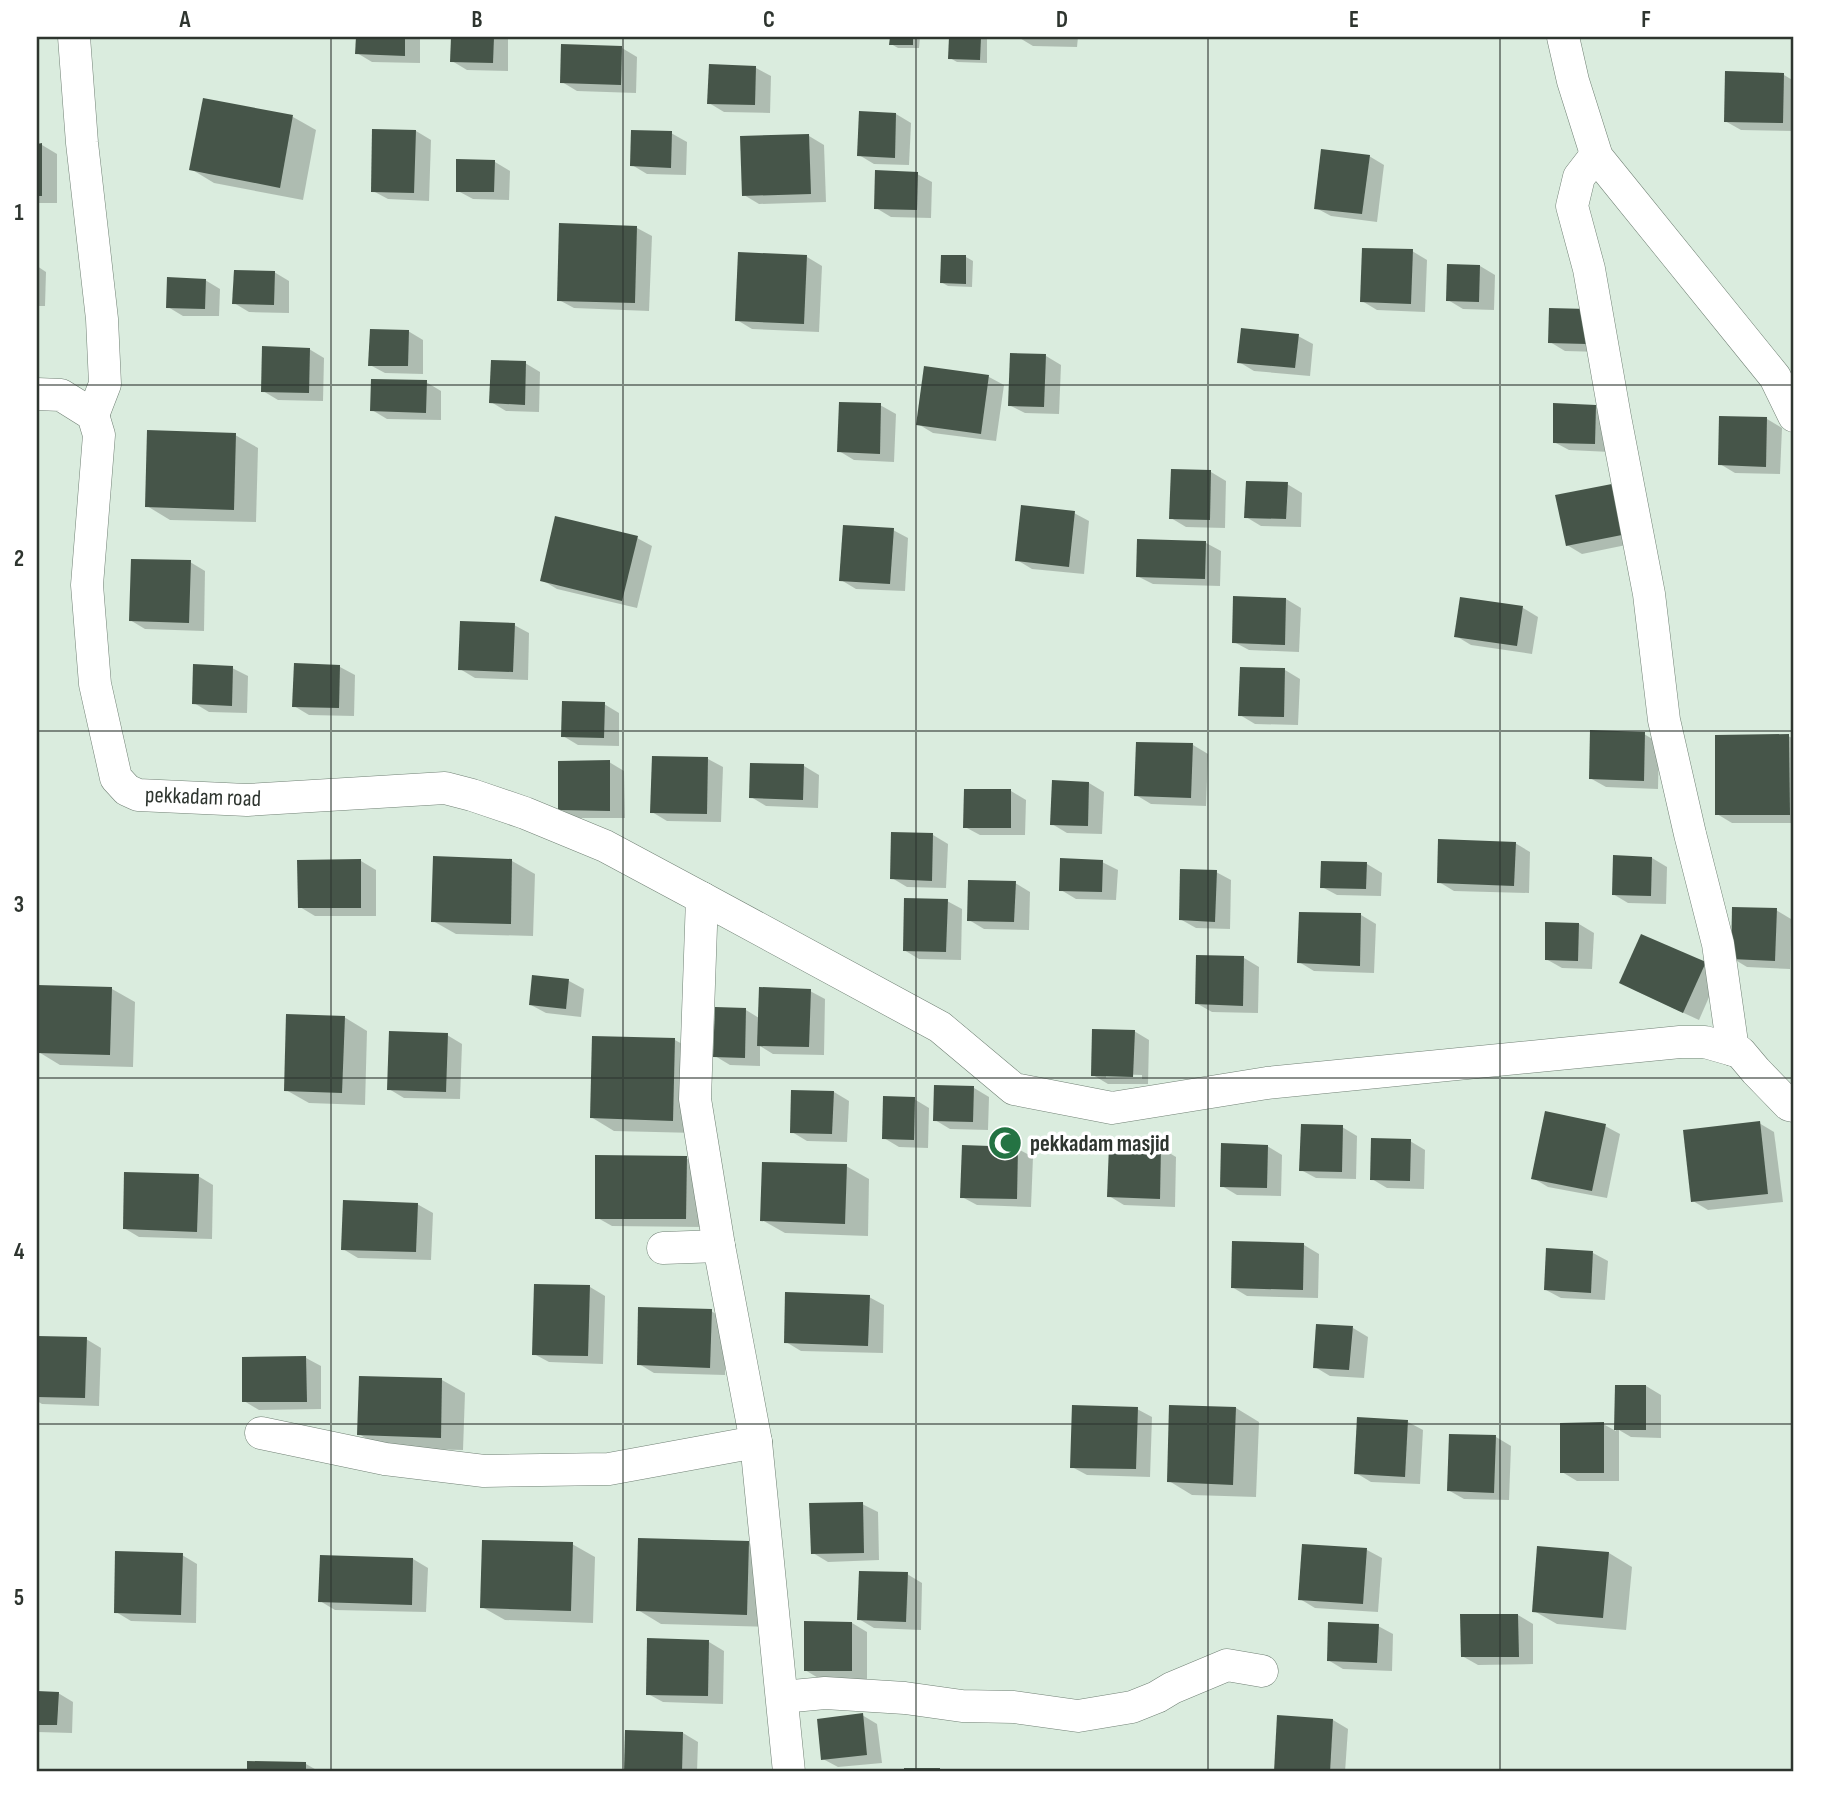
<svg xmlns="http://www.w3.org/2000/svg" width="1831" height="1809" viewBox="0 0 1831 1809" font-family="'Sofia Sans Condensed',sans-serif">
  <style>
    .shadow { fill: #0003; fill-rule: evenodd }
    .building { fill: #465549 }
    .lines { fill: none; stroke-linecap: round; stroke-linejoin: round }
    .minor-casing { stroke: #718175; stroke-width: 33 }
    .minor { stroke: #fff; stroke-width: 32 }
    .grid { fill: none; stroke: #2e352f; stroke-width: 2; stroke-opacity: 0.55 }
    .labels { text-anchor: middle; stroke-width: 7; stroke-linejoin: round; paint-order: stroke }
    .street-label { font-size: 23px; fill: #2e352f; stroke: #fff }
    .poi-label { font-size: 23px; font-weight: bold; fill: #2e352f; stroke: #fff; text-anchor: start }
    .neatline { fill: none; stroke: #2e352f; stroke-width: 2.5 }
    .grid-label { font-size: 23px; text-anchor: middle; font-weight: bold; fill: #2e352f }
  </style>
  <rect width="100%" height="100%" fill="#daecde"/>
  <!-- shadow -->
  <g class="shadow">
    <polygon points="358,37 420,37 420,63 372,62 357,53"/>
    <polygon points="453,37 508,37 508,71 467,70 452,61"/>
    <polygon points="891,37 920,37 919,48 898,48 891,44"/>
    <polygon points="951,37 983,37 987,39 987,63 957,62 950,58"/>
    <polygon points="1018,37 1078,37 1077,47 1033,46"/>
    <polygon points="622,48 637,57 636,93 577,91 562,82"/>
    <polygon points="756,68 771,76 770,113 724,112 709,103"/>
    <polygon points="1784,75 1794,81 1794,131 1741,130 1725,121"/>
    <polygon points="204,100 293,117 316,130 303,200 214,183 191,169"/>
    <polygon points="896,114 911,123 909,165 874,164 859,155"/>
    <polygon points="416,131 431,140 429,201 388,199 373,191"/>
    <polygon points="671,133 687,142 686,175 647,174 632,165"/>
    <polygon points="809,136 824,145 826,202 759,204 744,195"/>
    <polygon points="37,145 42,145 57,154 57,203 37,203"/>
    <polygon points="1369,156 1384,165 1377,222 1331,216 1316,208"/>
    <polygon points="495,162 510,171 509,200 473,199 458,191"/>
    <polygon points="917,174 932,182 931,218 891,217 876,208"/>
    <polygon points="637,228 652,236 649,311 574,308 559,300"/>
    <polygon points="1412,251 1427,260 1425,312 1377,310 1362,301"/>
    <polygon points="807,257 822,266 819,332 752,329 737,320"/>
    <polygon points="966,257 973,261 972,287 948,286 941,282"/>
    <polygon points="37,266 46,272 45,306 37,306"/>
    <polygon points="1480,266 1495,275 1494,310 1463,309 1448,300"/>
    <polygon points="274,272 289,281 289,313 249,312 234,303"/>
    <polygon points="205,280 220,289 219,316 183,316 168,307"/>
    <polygon points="1588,311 1602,352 1565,351 1550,342"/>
    <polygon points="408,331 423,340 423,374 385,373 370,365"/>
    <polygon points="1298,336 1313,344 1310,376 1254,371 1239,362"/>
    <polygon points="309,349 324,358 323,401 278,400 263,391"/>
    <polygon points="1046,356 1061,365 1059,414 1025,413 1009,405"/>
    <polygon points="525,363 540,372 539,412 506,411 491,402"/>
    <polygon points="926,368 989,377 1004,385 996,441 933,433 918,424"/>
    <polygon points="426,382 441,391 441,420 387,419 372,410"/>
    <polygon points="880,405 896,414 894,462 854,460 839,451"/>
    <polygon points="1596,407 1611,415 1610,452 1569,450 1554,442"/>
    <polygon points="1767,419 1782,428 1780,474 1735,473 1720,464"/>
    <polygon points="235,435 258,448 256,522 170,520 147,506"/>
    <polygon points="1211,472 1226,481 1225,528 1186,527 1171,518"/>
    <polygon points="1287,484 1302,493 1301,527 1261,526 1246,517"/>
    <polygon points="1557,496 1641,542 1582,554 1567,545"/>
    <polygon points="1074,513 1089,521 1084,574 1032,569 1017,560"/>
    <polygon points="893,530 908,538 905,591 856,589 841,580"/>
    <polygon points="637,538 652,546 637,608 557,589 542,580"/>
    <polygon points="1206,543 1221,551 1220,586 1153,584 1137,576"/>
    <polygon points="190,562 205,571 204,631 145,629 130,620"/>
    <polygon points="1286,599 1301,608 1299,652 1249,650 1234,642"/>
    <polygon points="1462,599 1523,608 1538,617 1532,654 1471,645 1456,636"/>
    <polygon points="514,625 529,633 528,680 475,678 460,669"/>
    <polygon points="295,665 340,667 355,675 354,716 309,715 294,706"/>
    <polygon points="232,668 248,676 247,713 209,712 194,703"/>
    <polygon points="1285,670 1300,679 1298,725 1255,724 1240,715"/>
    <polygon points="604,704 619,713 619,746 578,745 563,736"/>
    <polygon points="1644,734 1659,743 1658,789 1606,787 1590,778"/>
    <polygon points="1788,736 1794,739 1794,823 1732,823 1717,814"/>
    <polygon points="1193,745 1208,754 1206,806 1151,804 1136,795"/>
    <polygon points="708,759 723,767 721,822 667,821 652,812"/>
    <polygon points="609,762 624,771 625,818 575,818 560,809"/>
    <polygon points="804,766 819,775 818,808 766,806 751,797"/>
    <polygon points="1089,783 1104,792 1102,834 1067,833 1052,824"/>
    <polygon points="1011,791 1026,800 1025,835 980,835 965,827"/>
    <polygon points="933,835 948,844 946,888 907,887 892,878"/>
    <polygon points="1515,843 1530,852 1529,893 1454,891 1439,882"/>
    <polygon points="435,858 512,861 535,874 533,936 456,934 433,921"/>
    <polygon points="1652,858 1667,867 1666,904 1628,903 1613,894"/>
    <polygon points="361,861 376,870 376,916 315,916 300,907"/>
    <polygon points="1102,862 1118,870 1116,900 1076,899 1061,890"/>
    <polygon points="1367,864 1382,873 1381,896 1337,895 1322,887"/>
    <polygon points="1216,872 1231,880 1230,929 1196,928 1180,919"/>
    <polygon points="1015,883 1030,892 1029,930 984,929 969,920"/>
    <polygon points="947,901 962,909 961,960 919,959 904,950"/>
    <polygon points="1776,910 1791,919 1790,969 1747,967 1732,958"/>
    <polygon points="1361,915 1376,924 1374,973 1314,971 1299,962"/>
    <polygon points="1579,924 1594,933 1592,969 1562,968 1546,959"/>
    <polygon points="1244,958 1259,967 1258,1013 1212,1012 1196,1003"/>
    <polygon points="1705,964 1720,972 1699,1020 1636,991 1621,983"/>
    <polygon points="534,977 569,981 584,989 581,1017 546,1013 531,1005"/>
    <polygon points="39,987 112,989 135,1002 133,1067 60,1065 37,1051"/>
    <polygon points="810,991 825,999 824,1055 773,1054 760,1046 760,1066 730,1065 715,1056 746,1010 759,1018"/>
    <polygon points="344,1017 367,1031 365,1105 309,1103 286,1090"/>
    <path d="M1134 1031 1149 1040 1148 1084H1108L1093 1075ZM1106 1074 1142 1075V1079L1106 1078Z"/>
    <polygon points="447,1035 462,1044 460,1099 404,1098 389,1089"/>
    <polygon points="675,1040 698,1053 696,1133 614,1131 591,1117"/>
    <polygon points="974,1088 989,1097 988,1130 950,1129 935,1120"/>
    <polygon points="834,1092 849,1101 847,1142 807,1141 792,1132"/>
    <polygon points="914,1099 929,1108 928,1148 899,1147 884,1138"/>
    <polygon points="1759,1123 1774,1132 1783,1202 1708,1210 1693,1201"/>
    <polygon points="1605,1126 1620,1134 1607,1198 1548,1187 1533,1178"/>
    <polygon points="1342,1127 1357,1136 1356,1179 1316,1178 1301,1170"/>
    <polygon points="1410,1141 1425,1150 1424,1189 1387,1188 1372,1179"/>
    <polygon points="1267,1146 1282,1155 1281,1196 1237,1195 1222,1186"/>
    <polygon points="964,1147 1018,1149 1033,1157 1031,1207 977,1205 962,1197"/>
    <polygon points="1161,1148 1176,1157 1175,1207 1124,1205 1109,1196"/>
    <polygon points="686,1158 701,1166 701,1227 612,1226 596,1217"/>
    <polygon points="846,1166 869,1179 868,1236 785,1233 762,1220"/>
    <polygon points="198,1176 213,1185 212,1239 139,1237 124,1228"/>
    <polygon points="417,1204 433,1213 431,1260 358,1258 343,1249"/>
    <polygon points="1233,1243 1304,1245 1319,1254 1318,1298 1247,1296 1232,1287"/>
    <polygon points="1593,1253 1608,1261 1605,1300 1561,1298 1546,1290"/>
    <polygon points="590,1287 605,1296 603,1364 549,1362 534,1354"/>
    <polygon points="869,1297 884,1305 883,1353 801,1351 786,1342"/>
    <polygon points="711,1311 726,1320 725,1375 654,1373 639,1364"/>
    <polygon points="1353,1328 1368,1337 1364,1378 1330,1376 1315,1367"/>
    <polygon points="37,1338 86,1339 101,1348 99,1406 42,1404 37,1401"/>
    <polygon points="306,1358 321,1366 321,1409 259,1410 244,1401"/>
    <polygon points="442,1380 465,1393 463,1450 382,1448 359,1434"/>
    <polygon points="1617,1386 1646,1386 1661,1395 1661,1438 1631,1437 1619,1430 1619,1481 1577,1481 1562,1472 1603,1424 1616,1431"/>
    <polygon points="1236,1408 1259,1422 1256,1497 1192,1495 1169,1481"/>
    <polygon points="1137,1409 1152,1417 1150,1477 1087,1475 1072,1467"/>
    <polygon points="1408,1422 1423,1430 1420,1484 1371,1482 1356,1473"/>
    <polygon points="1450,1435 1496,1437 1511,1446 1509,1500 1464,1499 1448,1490"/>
    <polygon points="862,1504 878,1512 879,1560 828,1562 813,1553"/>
    <polygon points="640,1540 749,1543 772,1556 770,1627 661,1624 638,1610"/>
    <polygon points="572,1544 595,1557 593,1623 505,1620 482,1607"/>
    <polygon points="1367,1550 1382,1558 1378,1612 1315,1608 1300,1599"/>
    <polygon points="1609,1553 1632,1567 1626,1630 1557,1624 1534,1611"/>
    <polygon points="182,1555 197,1564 196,1623 131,1621 116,1612"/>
    <polygon points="413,1559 428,1568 426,1612 335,1610 320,1601"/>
    <polygon points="907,1574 922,1583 921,1630 874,1628 859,1619"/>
    <polygon points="1518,1615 1533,1624 1533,1664 1478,1665 1462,1656"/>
    <polygon points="852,1623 867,1632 867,1679 820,1679 805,1670"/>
    <polygon points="1378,1626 1393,1634 1392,1671 1343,1669 1328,1660"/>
    <polygon points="709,1642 724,1651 723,1704 663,1702 648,1694"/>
    <polygon points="37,1693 58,1693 73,1702 72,1733 37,1732"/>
    <polygon points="862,1715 877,1724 882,1763 838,1767 823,1759"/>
    <polygon points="1279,1717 1333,1720 1348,1729 1345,1772 1275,1772"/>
    <polygon points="627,1732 683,1733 698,1742 697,1772 700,1772 626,1772"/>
    <polygon points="249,1763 306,1764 320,1772 249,1772"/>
  </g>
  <!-- building -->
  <g class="building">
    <polygon points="356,37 405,37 405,56 355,54"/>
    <polygon points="451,37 494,37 493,63 450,62"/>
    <polygon points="890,37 913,37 913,45 889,45"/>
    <polygon points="949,37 981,37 980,60 948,59"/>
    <polygon points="561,44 622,46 621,85 560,83"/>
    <polygon points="709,64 756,66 755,105 707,104"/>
    <polygon points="1725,71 1784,73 1783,123 1724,122"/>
    <polygon points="203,98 293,115 280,188 189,170"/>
    <polygon points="859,111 896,113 895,158 857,156"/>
    <polygon points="372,129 416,130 414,193 371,192"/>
    <polygon points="631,130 672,131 671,168 630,166"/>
    <polygon points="809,134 811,194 742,196 740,136"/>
    <polygon points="42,143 42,196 37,196 37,144"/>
    <polygon points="1321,149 1370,155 1362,214 1314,209"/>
    <polygon points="456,159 495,160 494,192 456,192"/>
    <polygon points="875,170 918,172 917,210 874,209"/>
    <polygon points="559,223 637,226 635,303 557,301"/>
    <polygon points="1362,248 1413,249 1411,304 1360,302"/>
    <polygon points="738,252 807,255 804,324 735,321"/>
    <polygon points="941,255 966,255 966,284 940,283"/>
    <polygon points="1447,264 1480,265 1479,302 1446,301"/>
    <polygon points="234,270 275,271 274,305 232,304"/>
    <polygon points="167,277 206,279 205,309 166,308"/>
    <polygon points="1549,308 1588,309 1587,344 1548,343"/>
    <polygon points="1241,328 1299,334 1295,368 1237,363"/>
    <polygon points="370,329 409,330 408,366 368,366"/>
    <polygon points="262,346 310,348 309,393 261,392"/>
    <polygon points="1010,353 1046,354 1044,407 1008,406"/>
    <polygon points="491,360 526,361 525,405 489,403"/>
    <polygon points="924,366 989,375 981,434 916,425"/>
    <polygon points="371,379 427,380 426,413 370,411"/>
    <polygon points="839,402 881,403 880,454 837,452"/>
    <polygon points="1553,403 1596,405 1595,444 1553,443"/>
    <polygon points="1719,416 1767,417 1766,467 1718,465"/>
    <polygon points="147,430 236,433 234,510 145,507"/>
    <polygon points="1171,469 1211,470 1210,520 1169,519"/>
    <polygon points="1246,481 1288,482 1286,519 1244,518"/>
    <polygon points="1617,483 1627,534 1566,546 1555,495"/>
    <polygon points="1021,505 1075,511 1069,567 1015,561"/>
    <polygon points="555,516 638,536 622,601 540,581"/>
    <polygon points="843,525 894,528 890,584 839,581"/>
    <polygon points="1137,539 1206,541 1205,579 1136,577"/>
    <polygon points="131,559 191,560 189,623 129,621"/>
    <polygon points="1233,596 1286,598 1285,645 1232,643"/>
    <polygon points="1460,597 1523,606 1517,646 1454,637"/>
    <polygon points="460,621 515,623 513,672 458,670"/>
    <polygon points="294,663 340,665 339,708 292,707"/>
    <polygon points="193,664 233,666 232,706 192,704"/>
    <polygon points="1240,667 1285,668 1284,717 1238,716"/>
    <polygon points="562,701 605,702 604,738 561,737"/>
    <polygon points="1590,730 1645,732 1644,781 1589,779"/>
    <polygon points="1789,734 1790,815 1715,815 1715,735"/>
    <polygon points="1136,742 1193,743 1191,798 1134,796"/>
    <polygon points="652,756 708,757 707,814 650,813"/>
    <polygon points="610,760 610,811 558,810 558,761"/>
    <polygon points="750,763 804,764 803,800 749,798"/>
    <polygon points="1052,780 1089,782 1088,826 1050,825"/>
    <polygon points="964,789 1011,789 1011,828 963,828"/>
    <polygon points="891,832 933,833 932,881 890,879"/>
    <polygon points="1438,839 1516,842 1514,886 1437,883"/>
    <polygon points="1613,855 1652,857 1651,896 1612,895"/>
    <polygon points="433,856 512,859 511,924 431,922"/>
    <polygon points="1060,858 1103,860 1102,892 1059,891"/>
    <polygon points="361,859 361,908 298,908 297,860"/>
    <polygon points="1321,861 1367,862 1366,889 1320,888"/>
    <polygon points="1180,869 1217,870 1215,922 1179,920"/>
    <polygon points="968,880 1016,881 1014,922 967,921"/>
    <polygon points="904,898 948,899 946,952 903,951"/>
    <polygon points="1732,907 1777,908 1775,961 1731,959"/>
    <polygon points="1299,912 1361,913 1360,966 1297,963"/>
    <polygon points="1545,922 1579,923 1578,961 1545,960"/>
    <polygon points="1641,934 1706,962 1683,1013 1619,983"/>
    <polygon points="1196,955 1244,956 1243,1006 1195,1004"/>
    <polygon points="532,975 569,979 566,1009 529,1005"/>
    <polygon points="37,985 112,987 110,1055 37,1053"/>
    <polygon points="759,987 811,989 809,1047 757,1046"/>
    <polygon points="715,1007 746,1008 745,1058 713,1057"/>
    <polygon points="286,1014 345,1016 342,1093 284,1091"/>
    <polygon points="1092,1029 1135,1030 1133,1077 1091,1076"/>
    <polygon points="389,1031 448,1033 446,1092 387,1090"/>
    <polygon points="592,1036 675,1038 673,1121 590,1118"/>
    <polygon points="934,1085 974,1086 973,1122 933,1121"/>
    <polygon points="791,1090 834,1091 832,1134 790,1133"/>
    <polygon points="883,1096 915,1097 914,1140 882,1139"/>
    <polygon points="1545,1111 1606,1124 1592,1191 1531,1179"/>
    <polygon points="1760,1121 1768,1194 1691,1202 1683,1130"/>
    <polygon points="1301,1124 1343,1125 1342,1172 1299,1171"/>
    <polygon points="1371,1138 1411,1139 1410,1181 1370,1180"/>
    <polygon points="1221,1143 1268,1145 1267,1188 1220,1187"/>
    <polygon points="962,1145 1018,1147 1017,1199 960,1198"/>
    <polygon points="1109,1145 1161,1146 1160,1199 1107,1197"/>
    <polygon points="595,1155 687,1156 686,1219 595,1219"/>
    <polygon points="762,1162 847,1164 845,1224 760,1221"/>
    <polygon points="124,1172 199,1174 197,1232 123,1229"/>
    <polygon points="343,1200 418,1203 416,1252 341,1250"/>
    <polygon points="1232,1241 1304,1243 1303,1290 1231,1288"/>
    <polygon points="1546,1248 1593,1251 1591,1293 1544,1290"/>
    <polygon points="534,1284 590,1285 588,1356 532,1355"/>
    <polygon points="785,1292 870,1295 868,1346 784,1343"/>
    <polygon points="638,1307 712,1309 710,1368 637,1365"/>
    <polygon points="1316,1324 1353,1326 1349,1370 1313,1368"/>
    <polygon points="37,1336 87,1337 85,1398 37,1397"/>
    <polygon points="306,1356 307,1402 242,1402 242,1357"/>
    <polygon points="359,1376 442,1378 441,1438 357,1435"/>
    <polygon points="1615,1385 1646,1385 1646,1430 1614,1430"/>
    <polygon points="1072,1405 1138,1407 1136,1469 1070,1468"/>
    <polygon points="1169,1405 1236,1407 1233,1485 1167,1482"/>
    <polygon points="1357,1417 1408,1420 1405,1477 1354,1474"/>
    <polygon points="1604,1422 1604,1473 1560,1473 1560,1423"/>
    <polygon points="1449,1434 1496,1435 1494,1493 1447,1491"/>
    <polygon points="863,1502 864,1553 811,1554 809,1503"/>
    <polygon points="638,1538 749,1541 747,1615 636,1611"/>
    <polygon points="482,1540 573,1542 571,1611 480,1608"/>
    <polygon points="1302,1544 1367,1548 1363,1604 1298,1600"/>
    <polygon points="1537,1546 1609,1552 1603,1618 1532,1612"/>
    <polygon points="115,1551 183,1553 181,1615 114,1613"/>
    <polygon points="320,1555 413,1558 412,1605 318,1602"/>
    <polygon points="859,1571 908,1572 906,1622 857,1620"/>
    <polygon points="1460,1614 1518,1614 1519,1657 1461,1657"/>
    <polygon points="804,1621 852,1622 852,1671 804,1671"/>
    <polygon points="1328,1622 1379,1624 1377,1663 1327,1661"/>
    <polygon points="647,1638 709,1640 708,1696 646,1695"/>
    <polygon points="37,1691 59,1692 57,1725 37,1725"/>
    <polygon points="863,1713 867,1755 821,1760 817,1719"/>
    <polygon points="1277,1715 1333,1719 1330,1772 1274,1772"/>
    <polygon points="625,1730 683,1732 682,1772 624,1772"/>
    <polygon points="247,1761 306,1762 306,1772 247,1772"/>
    <rect x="904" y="1768" width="36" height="4"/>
  </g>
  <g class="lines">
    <!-- minor casing -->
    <g class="minor-casing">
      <g id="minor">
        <polyline points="74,37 82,143 102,319 105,384 93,415"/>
        <polyline points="1563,37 1573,81 1597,157 1775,377 1794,416"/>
        <polyline points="1596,155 1579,177 1572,206 1589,269 1615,417 1649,594 1664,720 1690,834 1718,944 1733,1050"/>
        <polyline points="37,394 61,395 93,415 99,435 87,585 95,684 116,778 127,790 138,795 247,800 445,788 472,795 525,813 605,846 702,898"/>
        <polyline points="663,1248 719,1246"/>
        <polyline points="261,1433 385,1459 484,1471 609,1469 756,1442"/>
        <polyline points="782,1697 825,1693 905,1698 962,1706 1014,1707 1078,1716 1132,1707 1157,1697 1172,1688 1227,1665 1262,1671"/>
        <polyline points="789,1772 756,1442 719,1246 695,1099 702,898 940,1027 1014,1089 1112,1108 1267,1083 1680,1042 1705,1042 1740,1052 1756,1071 1789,1105 1794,1106"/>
      </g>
    </g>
    <!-- minor -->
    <use href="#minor" class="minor"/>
  </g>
  <!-- grid -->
  <path class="grid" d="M331 37V1772M623 37V1772M916 37V1772M1208 37V1772M1500 37V1772M37 385H1794M37 731H1794M37 1078H1794M37 1424H1794"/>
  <!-- icons -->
  <defs>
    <g id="mosque-disc" transform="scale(1.75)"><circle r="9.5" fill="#247343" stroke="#fff"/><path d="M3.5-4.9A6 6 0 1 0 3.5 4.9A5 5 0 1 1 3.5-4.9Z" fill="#fff"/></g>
  </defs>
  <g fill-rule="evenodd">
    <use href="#mosque-disc" x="1005" y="1143"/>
  </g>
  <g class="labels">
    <!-- street labels -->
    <g class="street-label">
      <text transform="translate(203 796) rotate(2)" y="8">pekkadam road</text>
    </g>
    <!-- poi labels -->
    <g class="poi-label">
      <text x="1030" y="1151">pekkadam masjid</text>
    </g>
  </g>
  <!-- border -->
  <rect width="1831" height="1809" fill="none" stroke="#ffffff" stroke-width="77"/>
  <rect x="38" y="38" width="1754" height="1732" class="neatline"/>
  <g class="grid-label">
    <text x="185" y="27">A</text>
    <text x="477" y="27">B</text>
    <text x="769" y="27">C</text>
    <text x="1062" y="27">D</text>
    <text x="1354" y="27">E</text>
    <text x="1646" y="27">F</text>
    <text x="19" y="220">1</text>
    <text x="19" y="566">2</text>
    <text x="19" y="912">3</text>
    <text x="19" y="1259">4</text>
    <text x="19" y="1605">5</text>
  </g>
</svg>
